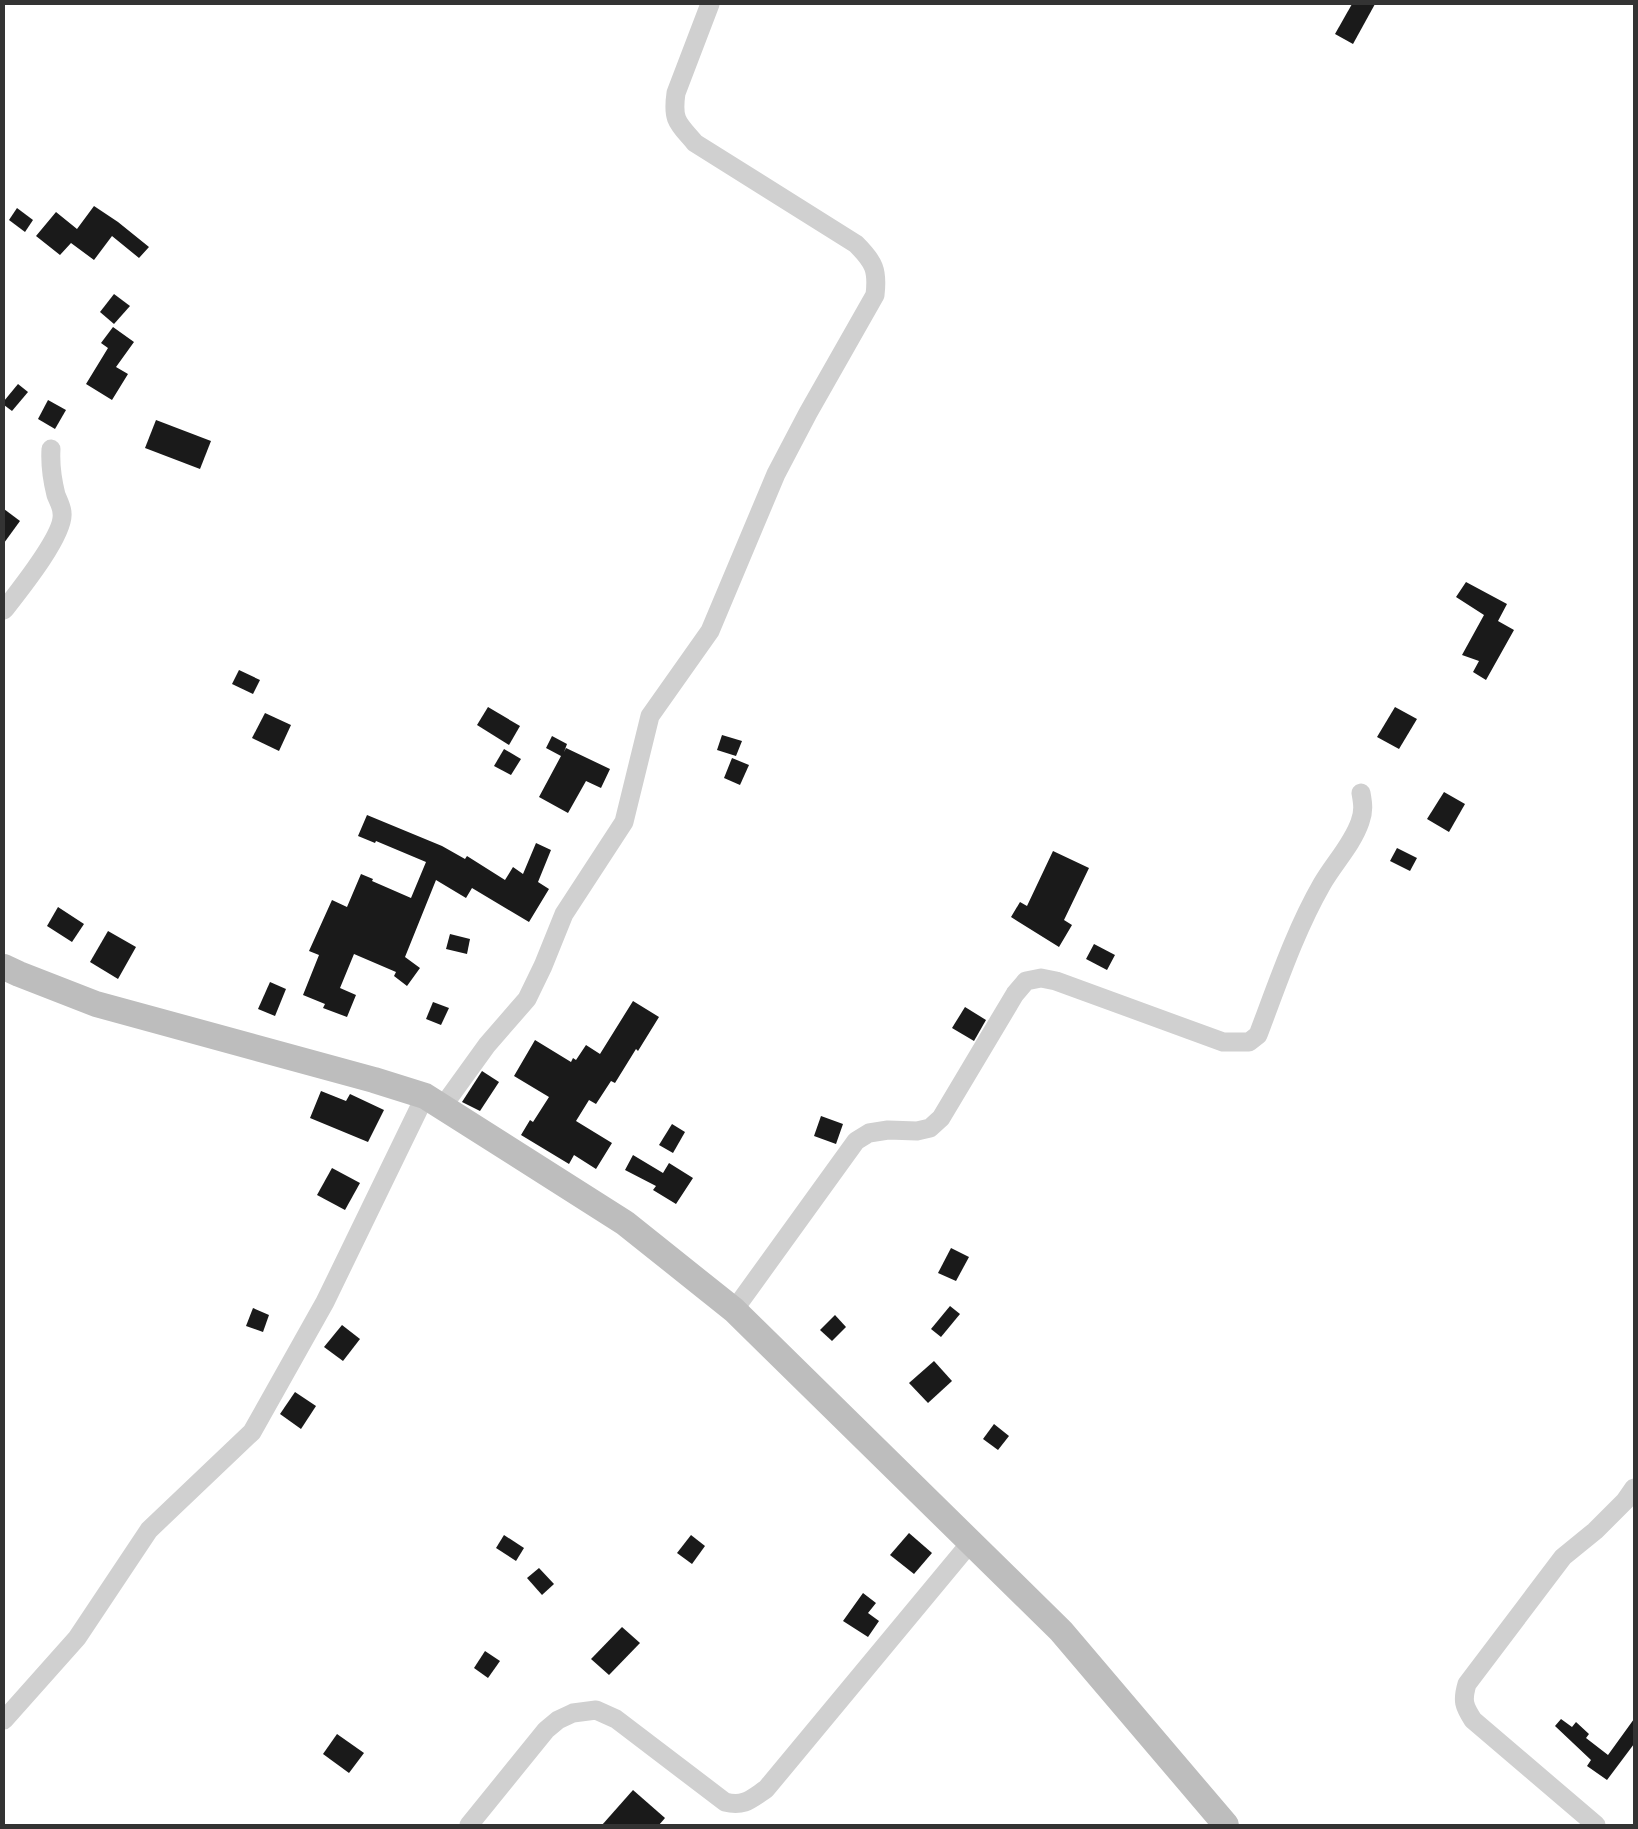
<svg xmlns="http://www.w3.org/2000/svg" width="1638" height="1829" viewBox="0 0 1638 1829" font-family="Mulish,sans-serif">
  <style>
    .building { fill: #1a1a1a }
    .lines { fill: none; stroke-linecap: round; stroke-linejoin: round }
    .street { stroke: #d0d0d0; stroke-width: 19 }
    .secondary { stroke: #bdbdbd; stroke-width: 26 }
  </style>
  <rect width="100%" height="100%" fill="#fff"/>
  <!-- building -->
  <g class="building">
    <polygon points="1352,4 1375,4 1353,44 1335,34"/>
    <polygon points="94,206 118,222 149,247 139,258 112,236 94,260 71,243 60,255 36,236 56,212 77,229"/>
    <polygon points="17,208 33,220 25,232 9,220"/>
    <polygon points="114,294 130,306 114,324 100,312"/>
    <polygon points="113,327 134,342 116,367 128,374 112,400 86,384 108,348 101,343"/>
    <polygon points="18,384 28,392 12,411 4,405 4,401"/>
    <polygon points="48,400 66,410 55,429 38,419"/>
    <polygon points="156,420 211,441 200,469 145,448"/>
    <polygon points="4,509 20,521 4,543"/>
    <polygon points="1466,582 1507,604 1498,621 1514,630 1486,680 1473,672 1479,661 1462,655 1484,615 1456,597"/>
    <polygon points="239,670 260,680 253,694 232,684"/>
    <polygon points="488,707 520,726 509,745 477,725"/>
    <polygon points="1395,707 1417,719 1399,749 1377,737"/>
    <polygon points="265,713 291,725 279,751 252,738"/>
    <polygon points="722,735 742,741 736,756 717,750"/>
    <polygon points="552,736 567,744 564,752 566,748 610,769 601,788 586,781 568,813 539,797 561,756 546,748"/>
    <polygon points="504,749 521,759 511,775 494,766"/>
    <polygon points="732,758 749,765 740,785 724,778"/>
    <polygon points="1444,792 1465,804 1449,832 1427,819"/>
    <polygon points="367,815 442,846 465,859 467,856 505,880 513,867 523,874 536,843 551,850 538,882 549,889 529,922 472,888 466,898 436,880 405,957 420,968 407,986 394,976 396,972 354,954 340,988 356,995 347,1017 323,1008 325,1004 303,995 319,955 309,951 332,900 347,907 361,874 373,879 372,881 411,898 426,862 376,841 375,843 358,836"/>
    <polygon points="1397,848 1417,858 1410,871 1390,861"/>
    <polygon points="1053,851 1089,868 1064,920 1072,925 1059,947 1011,917 1020,902 1027,906"/>
    <polygon points="58,907 84,924 72,942 47,926"/>
    <polygon points="108,931 136,947 118,979 90,962"/>
    <polygon points="450,934 470,939 467,954 446,949"/>
    <polygon points="1094,944 1115,955 1107,970 1086,959"/>
    <polygon points="270,982 286,989 275,1016 258,1009"/>
    <polygon points="633,1001 659,1017 638,1051 636,1049 615,1083 611,1081 596,1104 589,1100 576,1121 612,1143 596,1169 574,1155 569,1164 521,1135 530,1120 533,1122 549,1097 514,1076 535,1040 571,1062 573,1058 576,1060 586,1045 600,1054"/>
    <polygon points="433,1002 449,1008 441,1025 426,1019"/>
    <polygon points="965,1007 986,1020 974,1041 952,1028"/>
    <polygon points="482,1071 499,1082 480,1111 462,1102"/>
    <polygon points="321,1091 346,1101 350,1094 384,1110 368,1142 310,1118"/>
    <polygon points="821,1116 843,1124 836,1144 814,1136"/>
    <polygon points="672,1124 685,1132 673,1153 659,1145"/>
    <polygon points="633,1155 663,1173 669,1163 693,1178 676,1204 653,1190 656,1186 625,1170"/>
    <polygon points="332,1168 360,1183 345,1210 317,1195"/>
    <polygon points="951,1248 969,1257 956,1281 938,1273"/>
    <polygon points="950,1306 960,1314 941,1337 931,1329"/>
    <polygon points="253,1308 269,1315 263,1332 246,1326"/>
    <polygon points="835,1315 846,1327 832,1341 820,1330"/>
    <polygon points="342,1325 360,1339 343,1361 324,1347"/>
    <polygon points="934,1361 952,1381 928,1403 909,1383"/>
    <polygon points="295,1392 316,1406 301,1429 280,1414"/>
    <polygon points="994,1424 1009,1436 998,1450 983,1439"/>
    <polygon points="909,1533 932,1553 914,1574 890,1555"/>
    <polygon points="504,1535 524,1548 516,1561 496,1548"/>
    <polygon points="691,1535 705,1546 692,1564 677,1553"/>
    <polygon points="539,1568 554,1584 542,1595 527,1578"/>
    <polygon points="863,1593 876,1603 868,1613 879,1621 868,1637 843,1621"/>
    <polygon points="622,1627 640,1643 609,1675 591,1659"/>
    <polygon points="485,1651 500,1661 488,1678 474,1668"/>
    <polygon points="1561,1719 1572,1727 1576,1722 1589,1734 1586,1738 1608,1755 1634,1719 1634,1744 1607,1780 1587,1766 1591,1760 1555,1726"/>
    <polygon points="337,1734 364,1753 349,1773 323,1754"/>
    <polygon points="633,1790 665,1818 659,1825 602,1825"/>
  </g>
  <g class="lines">
    <!-- street -->
    <g class="street">
      <path d="M4 610C18 592 65 534 62 513 62 507 58 500 56 495 52 479 50 465 51 449"/>
      <path d="M443 1106 487 1045 527 999 543 966 564 914 624 822 650 716 710 631 776 474 808 413 875 295C878 270 874 262 856 244L695 143C678 123 672 121 676 93L710 4"/>
      <path d="M734 1310 856 1141 869 1133 888 1130 917 1131 930 1128 941 1118 1015 994 1026 981 1041 978 1056 981 1223 1042H1249L1258 1035C1277 985 1295 931 1322 884 1334 863 1352 845 1360 822 1364 811 1363 804 1361 793"/>
      <polyline points="4,1720 77,1638 149,1530 252,1432 325,1302 425,1096"/>
      <path d="M469 1825 546 1730 558 1720 573 1713 596 1710 616 1719 725 1802C744 1807 751 1799 766 1789L971 1542"/>
      <path d="M1596 1825 1473 1720C1464 1706 1462 1701 1467 1684L1563 1557 1595 1531 1625 1501 1634 1488"/>
    </g>
    <!-- secondary -->
    <polyline class="secondary" points="4,967 19,974 96,1004 374,1080 425,1096 625,1223 734,1310 1061,1631 1226,1825"/>
  </g>
  <!-- border -->
  <rect width="1638" height="1829" fill="none" stroke="#333333" stroke-width="10"/>
</svg>
